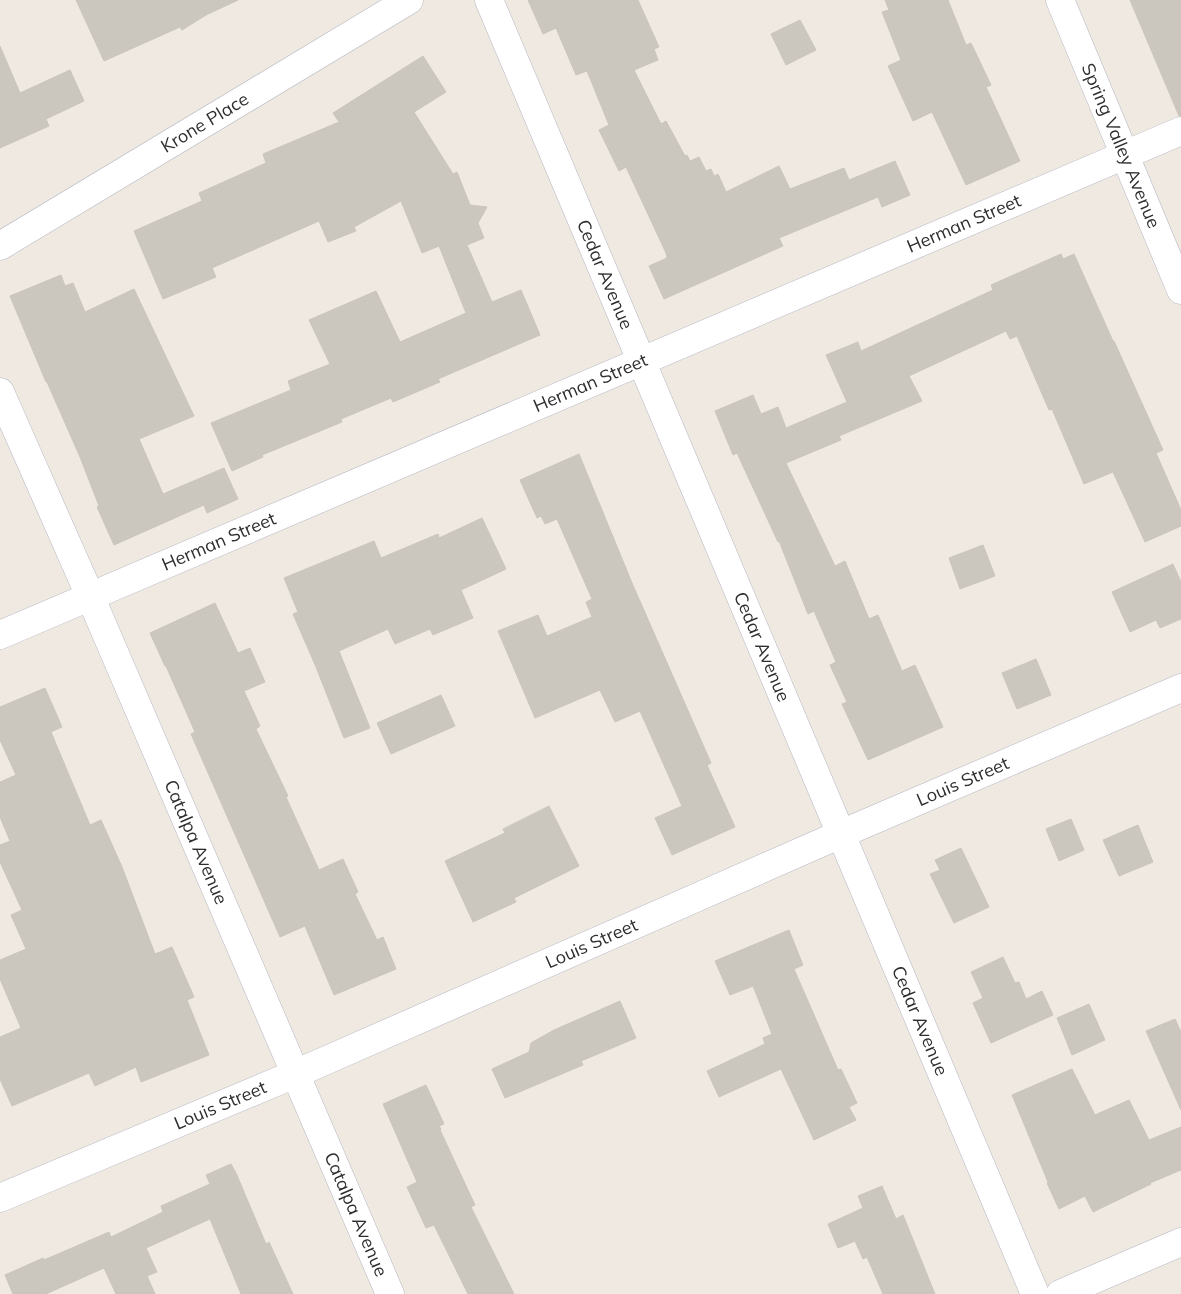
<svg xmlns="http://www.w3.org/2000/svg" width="1181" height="1294" viewBox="0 0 1181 1294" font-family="Mulish,sans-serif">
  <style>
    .building { fill: #cbc7bf; stroke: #cbc5ba }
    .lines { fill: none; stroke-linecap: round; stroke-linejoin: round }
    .street-casing { stroke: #b4b7c1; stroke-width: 29 }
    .secondary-casing { stroke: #b4b7c1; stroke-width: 29 }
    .street { stroke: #fff; stroke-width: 28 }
    .secondary { stroke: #fff; stroke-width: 28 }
    .labels { text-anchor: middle; stroke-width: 4.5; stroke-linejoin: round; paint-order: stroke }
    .street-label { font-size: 18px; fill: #2e2e2e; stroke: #fff }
  </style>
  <rect width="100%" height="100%" fill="#efe9e1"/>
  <!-- building -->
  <g class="building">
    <polygon points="76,0 238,0 206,15 182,30 180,27 104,61"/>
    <polygon points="528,0 638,0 659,47 654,49 658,60 634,70 661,124 666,121 685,156 687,155 690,161 699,157 706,171 711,169 714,176 718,174 726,192 779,166 790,189 844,168 849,180 895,161 910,195 882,207 878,197 779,238 783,246 664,299 649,266 667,258 666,253 626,167 619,171 599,130 609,125 587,71 576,75 556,28 543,34"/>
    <polygon points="885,0 948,0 966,45 971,43 991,85 986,87 1020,161 966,185 932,112 913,121 888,66 901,60 882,12 889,10"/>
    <polygon points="1130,0 1181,0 1181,116 1179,116"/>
    <polygon points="800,20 816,50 786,65 771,34"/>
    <polygon points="0,46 20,93 70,70 84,101 46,119 49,126 0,148"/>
    <polygon points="423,56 446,92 414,112 453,174 457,172 470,205 487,207 478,223 484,238 467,245 492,302 521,290 540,335 438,379 440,382 393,402 391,398 341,419 342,422 262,455 263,457 232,471 211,423 291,390 288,381 330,364 309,320 376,291 400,342 466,313 439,246 422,253 401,201 354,227 356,231 328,242 319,221 212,268 216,277 163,299 134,231 202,201 199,193 266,163 263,154 339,122 333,113"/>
    <polygon points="1061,254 1063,259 1074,254 1113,341 1114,341 1163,450 1156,453 1181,510 1181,526 1145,542 1113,472 1084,484 1052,409 1049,410 1017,336 1010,339 1006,331 909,376 922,401 839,436 841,440 786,463 835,566 845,561 869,619 878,615 902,671 915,665 943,727 868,760 842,704 847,702 830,665 836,662 814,611 808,614 779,541 778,542 737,453 733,455 715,411 753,395 761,414 778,407 786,428 847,402 826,355 858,342 861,351 993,290 991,285"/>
    <polygon points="61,275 65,286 73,283 85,312 134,289 194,416 139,439 163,494 224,468 238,499 207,513 204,505 114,545 97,507 99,506 80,457 47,382 46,382 10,296"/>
    <polygon points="579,454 632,583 711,763 707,765 735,827 672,855 655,818 682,806 640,711 615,722 600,690 535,718 498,631 538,615 547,636 592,617 586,602 592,599 557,519 545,524 541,516 537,518 520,480"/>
    <polygon points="482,518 506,569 461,590 473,618 433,635 430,629 395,644 388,629 339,651 370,728 344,738 316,667 293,614 298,612 284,578 374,541 381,558 438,534 439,538"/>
    <polygon points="983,545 995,576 960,589 949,558"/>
    <polygon points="1173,564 1181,582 1181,619 1160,628 1156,620 1130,632 1112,592"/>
    <polygon points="215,603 238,653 250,648 265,682 244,691 260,726 256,729 288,796 286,797 319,870 343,859 358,892 355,894 377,940 383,937 396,969 334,995 305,926 280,937 191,734 195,732 166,666 165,666 150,633"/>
    <polygon points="1036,659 1051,695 1017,709 1002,673"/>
    <polygon points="45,688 62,727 51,732 90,825 101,820 122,867 155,954 172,947 194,997 187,1000 209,1055 141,1082 136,1067 95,1086 89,1073 12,1106 0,1079 0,1037 21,1028 0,979 0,960 26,949 11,915 22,910 0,862 0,845 10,841 0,817 0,782 16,775 0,740 0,707"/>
    <polygon points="441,695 455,726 391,754 377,723"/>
    <polygon points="549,806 579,866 514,898 516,902 473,922 445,861 505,833 503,829"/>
    <polygon points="1071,819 1084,850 1059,861 1046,829"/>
    <polygon points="1138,825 1153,862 1119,876 1103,840"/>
    <polygon points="961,848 989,907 954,923 930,874 940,870 935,860"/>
    <polygon points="789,930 803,965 794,969 838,1070 841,1069 857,1103 849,1107 856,1120 814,1140 781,1069 719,1097 707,1071 765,1044 763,1038 772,1034 753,986 730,995 715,961"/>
    <polygon points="1003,957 1015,983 1019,982 1026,999 1042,991 1053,1015 991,1043 973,1003 983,998 971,972"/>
    <polygon points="620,1001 636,1038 581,1061 583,1065 505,1098 492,1069 529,1052 531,1043 554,1030"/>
    <polygon points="1089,1004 1105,1040 1072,1055 1057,1018"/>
    <polygon points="1175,1019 1181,1032 1181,1110 1146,1031"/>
    <polygon points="1072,1069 1095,1115 1129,1100 1149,1140 1181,1127 1181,1170 1150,1183 1151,1184 1093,1212 1085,1196 1059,1209 1047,1183 1048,1182 1012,1095"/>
    <polygon points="426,1085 444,1124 439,1126 441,1129 440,1130 475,1205 471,1207 514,1294 468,1294 434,1225 426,1228 407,1187 417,1182 383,1104"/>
    <polygon points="231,1164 236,1173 266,1244 269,1242 293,1294 241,1294 210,1219 146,1248 157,1272 147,1276 155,1294 116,1294 104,1268 46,1294 13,1294 5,1275 43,1258 44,1260 109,1232 111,1237 163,1212 161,1206 210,1184 206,1175"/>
    <polygon points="882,1186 896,1219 903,1215 935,1294 883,1294 867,1257 863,1259 855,1241 838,1248 828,1224 863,1208 858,1196"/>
  </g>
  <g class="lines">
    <!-- street casing -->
    <g class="street-casing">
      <g id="street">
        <path id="s1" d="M489 0 1035 1294"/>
        <path id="s2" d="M0 246 409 0"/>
        <path id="s3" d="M0 392 90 596 390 1294"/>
        <path id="s4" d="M0 635 1181 131"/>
        <path id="s5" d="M0 1198 295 1074 841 834 1181 688"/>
        <polyline points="1060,1294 1181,1242"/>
      </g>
    </g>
    <!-- secondary casing -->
    <g class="secondary-casing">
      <g id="secondary">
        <path id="s6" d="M1060 0 1181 290"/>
      </g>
    </g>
    <!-- street -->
    <use href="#street" class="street"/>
    <!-- secondary -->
    <use href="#secondary" class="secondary"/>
  </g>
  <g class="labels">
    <!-- street labels -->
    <g class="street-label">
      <text dy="6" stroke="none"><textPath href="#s2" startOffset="239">Krone Place</textPath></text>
      <text dy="6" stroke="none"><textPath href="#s6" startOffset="158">Spring Valley Avenue</textPath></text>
      <text dy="6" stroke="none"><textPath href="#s4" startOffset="1048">Herman Street</textPath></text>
      <text dy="6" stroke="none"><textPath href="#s1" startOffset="298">Cedar Avenue</textPath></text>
      <text dy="6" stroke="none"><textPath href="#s4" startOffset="642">Herman Street</textPath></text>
      <text dy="6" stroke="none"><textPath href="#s4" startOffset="238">Herman Street</textPath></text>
      <text dy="6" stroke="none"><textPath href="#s1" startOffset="702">Cedar Avenue</textPath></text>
      <text dy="6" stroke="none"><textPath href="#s5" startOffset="1049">Louis Street</textPath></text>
      <text dy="6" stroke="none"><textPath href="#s3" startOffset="491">Catalpa Avenue</textPath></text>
      <text dy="6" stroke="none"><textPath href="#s5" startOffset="644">Louis Street</textPath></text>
      <text dy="6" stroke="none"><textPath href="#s1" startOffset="1108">Cedar Avenue</textPath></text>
      <text dy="6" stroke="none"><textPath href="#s5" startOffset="239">Louis Street</textPath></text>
      <text dy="6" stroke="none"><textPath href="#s3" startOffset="896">Catalpa Avenue</textPath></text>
    </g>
  </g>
</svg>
